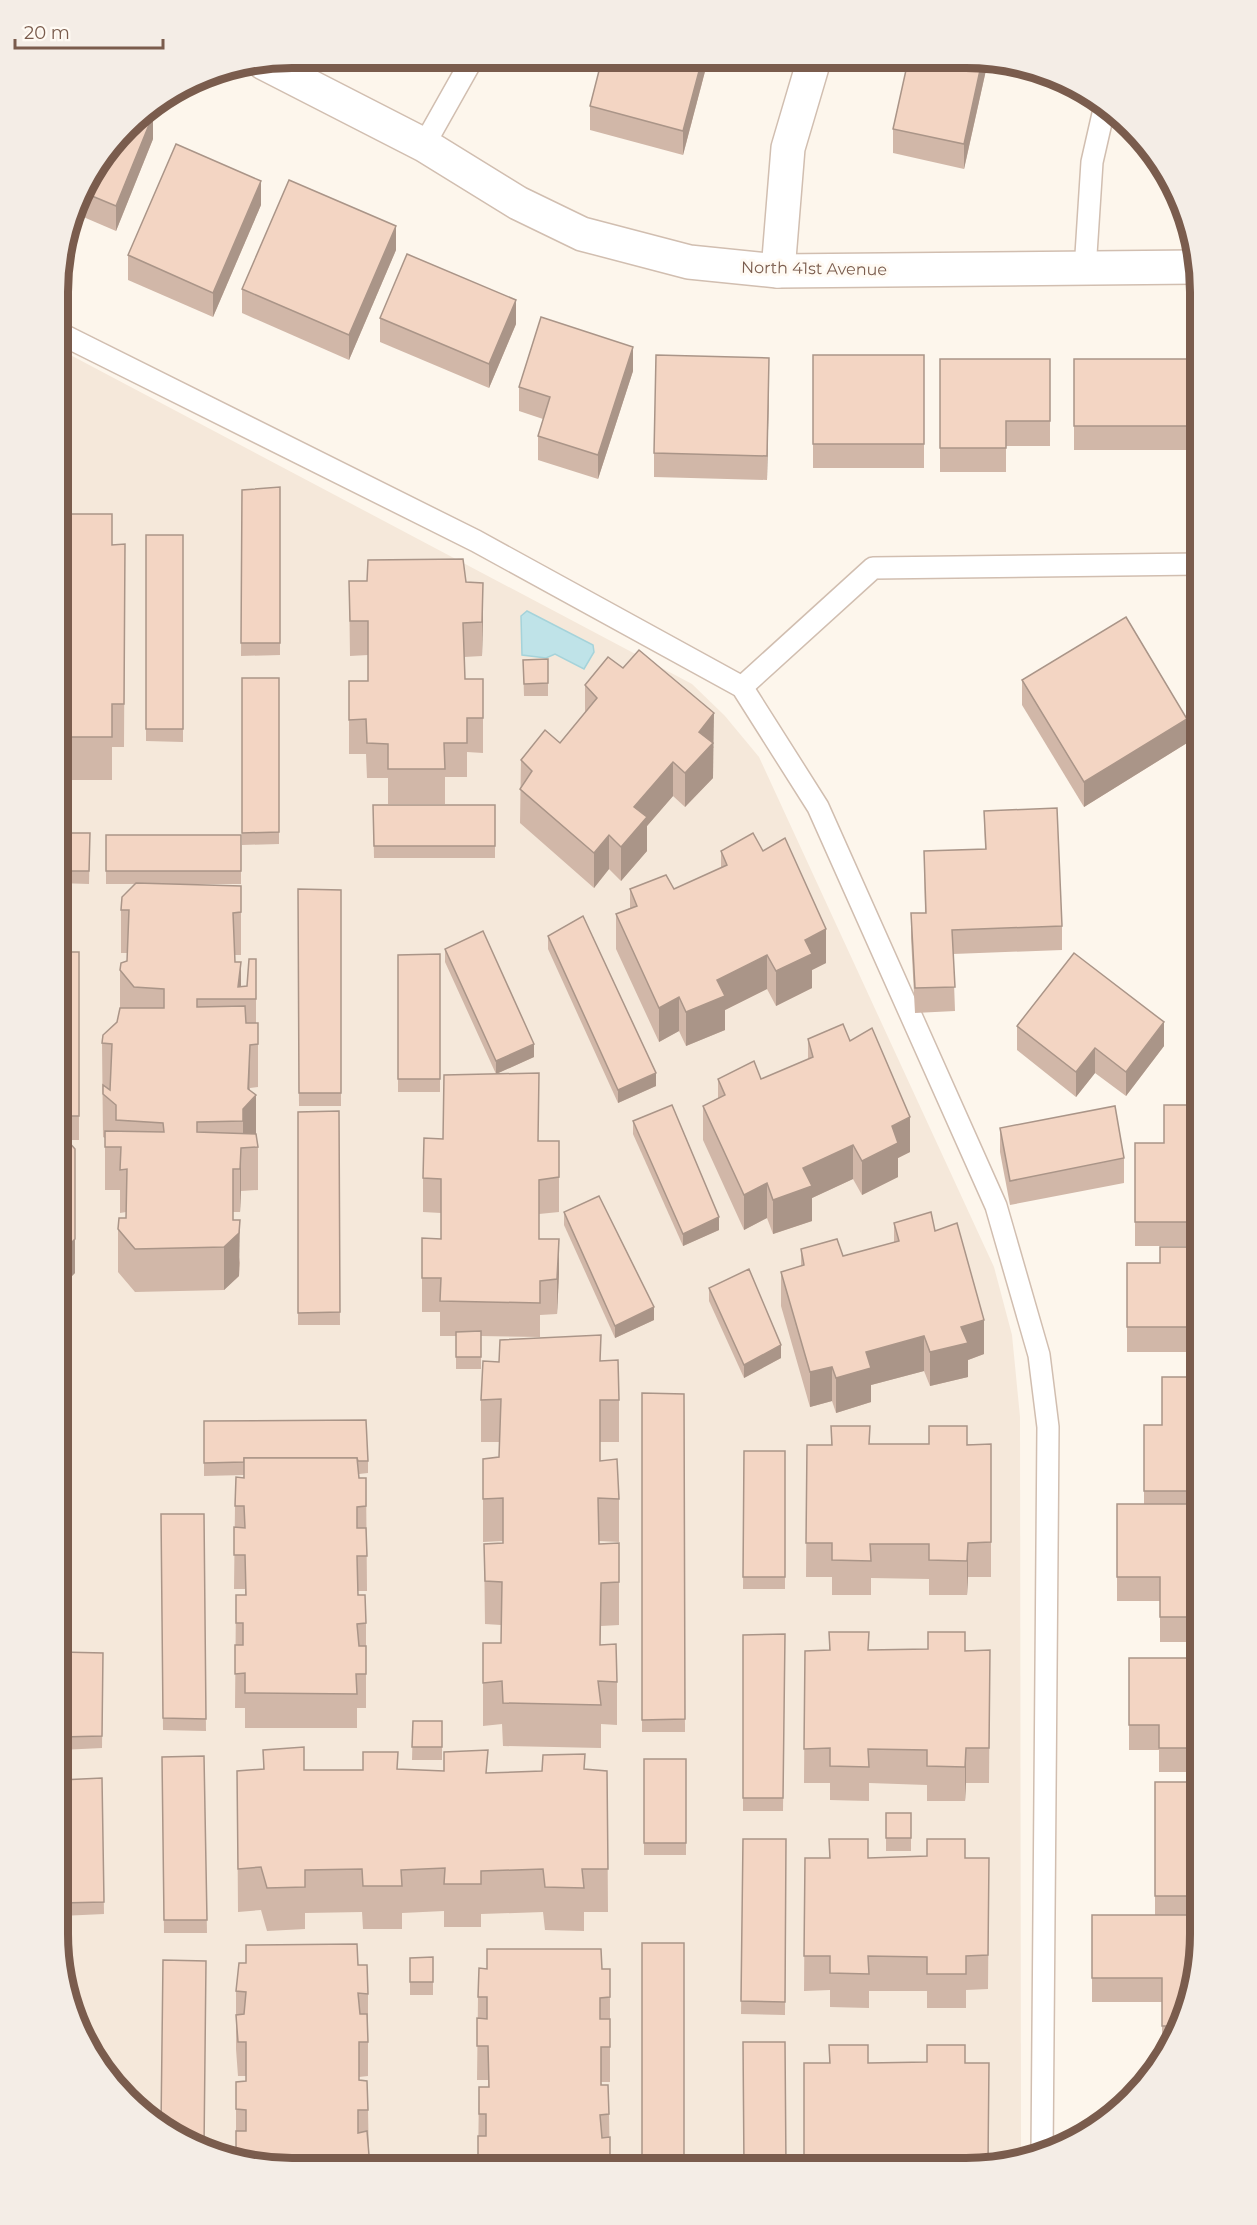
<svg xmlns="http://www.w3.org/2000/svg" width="1257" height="2225" viewBox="0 0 1257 2225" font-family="Montserrat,sans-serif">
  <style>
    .residential { fill: #f5e8da }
    .water { fill: #bfe3e8; stroke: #a5d3da; stroke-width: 1.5 }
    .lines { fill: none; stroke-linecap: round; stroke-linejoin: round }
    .service-casing { stroke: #d1beb0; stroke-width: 24 }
    .minor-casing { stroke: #d1beb0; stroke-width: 36 }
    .service { stroke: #fff; stroke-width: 21 }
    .minor { stroke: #fff; stroke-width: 33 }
    .wall { fill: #d1b7a8 }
    .shaded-wall { fill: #aa9588 }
    .building { fill: #f3d5c3; stroke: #aa9588; stroke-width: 1.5 }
    .labels { text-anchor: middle; stroke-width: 6; stroke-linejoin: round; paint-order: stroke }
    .street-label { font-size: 16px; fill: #7a5c4d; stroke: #fffaf3 }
    .rim { fill: none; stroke: #7a5c4d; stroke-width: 8 }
  </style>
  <rect width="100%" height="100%" fill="#fdf6ec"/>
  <!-- residential -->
  <polygon class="residential" points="59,349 692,684 725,716 759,757 994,1267 1012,1335 1020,1417 1021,2159 965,2168 261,2166 188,2144 137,2110 97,2064 70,2009 57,1933"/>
  <!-- water -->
  <polygon class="water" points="527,611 593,645 594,652 584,669 555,654 546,658 522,655 521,616"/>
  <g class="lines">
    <!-- service casing -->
    <g class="service-casing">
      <g id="service">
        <polyline points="424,145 473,58"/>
        <polyline points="1085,270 1092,162 1105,105"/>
        <polyline points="59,333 476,541 742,687 818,807 996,1206 1039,1355 1048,1427 1042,2155"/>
        <polyline points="742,687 873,568 1200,564"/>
      </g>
    </g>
    <!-- minor casing -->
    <g class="minor-casing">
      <g id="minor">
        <polyline points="264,63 424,145 518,203 582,234 689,262 778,271 1196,267"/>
        <polyline points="778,271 788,148 814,60"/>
      </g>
    </g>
    <!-- service -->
    <use href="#service" class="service"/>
    <!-- minor -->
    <use href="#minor" class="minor"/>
  </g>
  <!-- wall -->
  <g class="wall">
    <polygon points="602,59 708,60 683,155 590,130 590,106"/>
    <polygon points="988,61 964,169 893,153 893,129"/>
    <polygon points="153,139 116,231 74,213 81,188"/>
    <polygon points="261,205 213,317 128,280 128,255"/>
    <polygon points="396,250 349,360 242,313 242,289"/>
    <polygon points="380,318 516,324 489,388 380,342"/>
    <rect x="813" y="355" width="111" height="113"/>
    <polygon points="940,359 1050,359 1050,446 1006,446 1006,472 940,472"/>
    <rect x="1074" y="359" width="116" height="91"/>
    <polygon points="633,371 598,479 538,460 538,436 543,419 519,411 519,387"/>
    <polygon points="769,382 767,480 654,477 654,453"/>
    <polygon points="280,487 280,655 241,656 242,490"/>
    <polygon points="59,514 112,545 125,544 124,747 112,747 112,780 58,780"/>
    <polygon points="146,535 183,535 183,742 146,741"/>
    <polygon points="349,581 466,582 483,617 482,656 464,657 465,679 483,679 483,753 467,752 467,777 445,777 445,804 388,804 388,778 367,778 366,754 349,754 349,681 368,681 368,655 350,656"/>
    <polygon points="548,659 548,696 524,696 523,660"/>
    <polygon points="242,678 279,678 279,844 242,845"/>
    <polygon points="1022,680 1187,743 1084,807 1022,705"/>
    <polygon points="585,685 714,747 713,748 713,778 685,807 673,796 647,826 647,851 621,881 609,869 594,888 520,823 521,760 560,743 585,713"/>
    <polygon points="373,805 495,805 495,858 374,858"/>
    <polygon points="984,811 1062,926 1062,950 953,954 955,1011 915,1013 911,938 911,913 925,913 924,851 985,849"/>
    <polygon points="58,833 90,833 89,884 58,883"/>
    <polygon points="106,835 241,835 241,884 170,884 241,886 241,955 235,955 235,962 241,987 247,986 256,959 256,1023 258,1023 258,1087 250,1088 250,1090 258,1147 258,1190 241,1191 240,1212 233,1212 233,1220 240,1263 239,1276 224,1290 135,1292 118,1272 118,1229 126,1218 126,1212 120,1213 120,1190 105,1190 105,1138 103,1137 102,1043 117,1022 120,1008 120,970 127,961 127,953 121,953 121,910 135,884 106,884"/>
    <polygon points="721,851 826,963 812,970 812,988 776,1006 767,989 725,1010 725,1030 686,1046 679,1031 659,1042 616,949 616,914 630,908 630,889 674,889 721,868"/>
    <polygon points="298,889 341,890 341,1106 299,1106"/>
    <polygon points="548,936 656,1086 618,1103 548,949"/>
    <polygon points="445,949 534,1057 496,1074 539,1141 559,1141 559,1212 539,1214 539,1239 559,1274 557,1314 540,1315 540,1337 481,1336 481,1369 456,1369 456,1336 440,1336 440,1312 422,1312 422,1238 441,1239 441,1213 423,1212 423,1178 443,1139 496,1074 445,962"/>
    <polygon points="58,952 79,952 79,1140 67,1140 75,1273 58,1290"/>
    <polygon points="440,954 440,1092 398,1092 398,955"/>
    <polygon points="1017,1026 1164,1046 1126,1096 1095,1073 1076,1097 1017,1050"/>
    <polygon points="808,1039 850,1041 910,1152 898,1158 898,1177 862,1195 853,1179 812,1198 812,1221 773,1234 767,1218 744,1230 703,1140 703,1106 718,1098 718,1079 761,1079 808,1060"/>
    <polygon points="1200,1105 1200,1246 1135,1246 1135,1143 1164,1143"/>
    <polygon points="339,1111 340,1325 298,1325 298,1112"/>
    <polygon points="633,1121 719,1230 683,1246 633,1134"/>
    <polygon points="1000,1128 1124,1158 1124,1183 1010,1205 1000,1152"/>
    <polygon points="564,1212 654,1320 615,1338 564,1225"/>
    <polygon points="894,1223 935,1231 984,1354 968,1360 968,1377 930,1386 924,1371 871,1385 871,1402 836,1413 832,1401 810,1407 781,1306 781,1272 801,1266 801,1249 843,1256 894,1243"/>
    <polygon points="1200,1247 1200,1352 1127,1352 1127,1263 1160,1263"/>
    <polygon points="709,1288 781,1358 744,1378 709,1301"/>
    <polygon points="601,1361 619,1400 619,1442 600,1442 600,1461 619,1499 619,1542 599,1541 599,1544 619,1543 619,1625 601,1626 600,1645 617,1682 617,1725 601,1724 601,1748 503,1746 502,1724 483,1726 483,1643 501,1643 501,1625 485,1624 484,1544 503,1543 503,1541 483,1542 483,1459 499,1457 500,1442 481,1442 481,1400 499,1362"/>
    <polygon points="1200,1377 1200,1642 1160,1642 1160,1601 1117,1601 1117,1504 1144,1504 1144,1425 1162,1425"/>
    <polygon points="642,1393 684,1394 685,1732 642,1732"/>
    <polygon points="204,1421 368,1461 368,1473 359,1474 359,1478 366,1478 367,1591 358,1591 358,1595 366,1623 366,1708 357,1708 357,1728 245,1728 245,1708 235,1708 236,1595 245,1595 245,1589 234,1589 235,1506 244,1475 204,1476"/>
    <polygon points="831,1426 870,1444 991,1444 991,1577 968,1577 967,1595 929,1595 929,1579 871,1578 871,1595 832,1595 832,1577 806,1577 807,1445 831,1445"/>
    <polygon points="744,1451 785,1451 785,1589 743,1589"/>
    <polygon points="161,1514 204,1514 206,1731 163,1730"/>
    <polygon points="829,1632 869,1650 990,1650 989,1783 966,1783 965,1801 927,1801 927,1785 869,1783 869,1801 830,1800 830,1783 804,1783 805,1651 829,1651"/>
    <polygon points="785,1634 783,1811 743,1811 743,1635"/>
    <polygon points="61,1652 103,1653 102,1748 61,1750"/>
    <polygon points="1129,1658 1200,1658 1200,1772 1159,1772 1159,1750 1129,1750"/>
    <polygon points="413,1721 442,1721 442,1760 412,1760"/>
    <polygon points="263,1750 304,1770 363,1770 398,1769 488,1773 585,1769 607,1771 608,1912 584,1912 584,1931 545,1930 543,1912 481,1914 481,1927 444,1927 444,1911 402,1913 402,1929 363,1929 362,1912 305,1913 305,1929 267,1931 261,1910 238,1912 237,1771 263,1770"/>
    <polygon points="204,1756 207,1933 164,1933 162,1757"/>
    <rect x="644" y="1759" width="42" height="96"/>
    <polygon points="102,1778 104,1914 61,1916 61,1780"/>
    <polygon points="1155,1782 1200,1782 1199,1949 1182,2023 1166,2050 1162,2050 1162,2002 1092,2002 1092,1915 1155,1915"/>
    <rect x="886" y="1813" width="25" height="38"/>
    <polygon points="743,1839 786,1839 785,2015 741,2014"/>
    <polygon points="829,1839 868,1858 989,1858 988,1989 966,1990 966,2008 927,2008 927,1991 869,1991 869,2008 830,2007 830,1990 804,1991 805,1858 829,1858"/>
    <polygon points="246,1945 358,1965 368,1994 368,2076 359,2077 359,2080 368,2110 369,2166 261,2166 236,2159 236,2082 246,2081 246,2076 238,2076 236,2049 236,1991 246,1963"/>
    <polygon points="433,1957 433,1995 410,1995 410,1958"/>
    <polygon points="487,1969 610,1969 610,2082 601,2082 609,2114 610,2167 478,2167 479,2087 488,2087 488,2080 477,2080 478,1997"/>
    <polygon points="829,2045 868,2063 989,2063 989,2164 965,2168 804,2168 804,2063 829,2063"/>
  </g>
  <!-- shaded-wall -->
  <g class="shaded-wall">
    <polygon points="702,60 708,60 683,155 683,131"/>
    <polygon points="982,61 988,61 964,169 964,144"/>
    <polygon points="153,115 153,139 116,231 116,206"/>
    <polygon points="261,181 261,205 213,317 213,293"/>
    <polygon points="396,226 396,250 349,360 349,335"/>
    <polygon points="516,300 516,324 489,388 489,364"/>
    <polygon points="633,347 633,371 598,479 598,455"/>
    <polygon points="769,358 769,382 767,480 767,456"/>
    <polygon points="483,583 483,617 482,656 482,622"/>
    <polygon points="714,713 713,778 685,807 685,773 699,732"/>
    <polygon points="1187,719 1187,743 1084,807 1084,782"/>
    <polygon points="673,762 673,796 647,826 647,851 621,881 621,847 634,807"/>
    <polygon points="609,835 609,869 594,888 594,853"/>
    <polygon points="826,929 826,963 812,970 812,988 776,1006 776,971 805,940"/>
    <polygon points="767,955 767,989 725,1010 725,1030 686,1046 686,1012 717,980"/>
    <polygon points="241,962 241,999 238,987"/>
    <polygon points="679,997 679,1031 659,1042 659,1008"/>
    <polygon points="1164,1022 1164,1046 1126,1096 1126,1072"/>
    <polygon points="534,1044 534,1057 496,1074 496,1061"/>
    <polygon points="250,1045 249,1103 256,1095 256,1138 243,1148 243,1109"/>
    <polygon points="1095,1048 1095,1073 1076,1097 1076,1072"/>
    <polygon points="656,1073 656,1086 618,1103 618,1090"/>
    <polygon points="910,1117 910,1152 898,1158 898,1177 862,1195 862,1161 892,1126"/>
    <polygon points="853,1145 853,1179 812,1198 812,1221 773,1234 773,1200 803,1168"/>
    <polygon points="241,1148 241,1191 240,1212 240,1169"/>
    <polygon points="75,1149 75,1273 58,1290 58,1256"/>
    <polygon points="767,1183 767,1218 744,1230 744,1195"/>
    <polygon points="719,1217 719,1230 683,1246 683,1234"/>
    <polygon points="240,1220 239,1276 224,1290 224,1247"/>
    <polygon points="559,1239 559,1274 557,1314 557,1279"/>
    <polygon points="654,1307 654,1320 615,1338 615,1326"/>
    <polygon points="984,1320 984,1354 968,1360 968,1377 930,1386 930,1352 961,1327"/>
    <polygon points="924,1336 924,1371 871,1385 871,1402 836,1413 836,1378 866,1352"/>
    <polygon points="781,1345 781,1358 744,1378 744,1365"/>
    <polygon points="832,1367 832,1401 810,1407 810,1372"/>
    <polygon points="968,1543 968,1577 967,1595 967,1561"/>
    <polygon points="966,1748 966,1783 965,1801 965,1767"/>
  </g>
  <!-- building -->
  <g class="building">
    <polygon points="602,59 702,60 683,131 590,106"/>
    <polygon points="908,61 982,61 964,144 893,129"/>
    <polygon points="144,111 153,115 116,206 80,191 81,188 137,116"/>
    <polygon points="176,144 261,181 213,293 128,255"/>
    <polygon points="289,180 396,226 349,335 242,289"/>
    <polygon points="407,254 516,300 489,364 380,318"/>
    <polygon points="541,317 633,347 598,455 538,436 550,397 519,387"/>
    <polygon points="656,355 769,358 767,456 654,453"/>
    <rect x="813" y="355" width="111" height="89"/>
    <polygon points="940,359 1050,359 1050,421 1006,421 1006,448 940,448"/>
    <rect x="1074" y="359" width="116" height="67"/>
    <polygon points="280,487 280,643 241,643 242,490"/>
    <polygon points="59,514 112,514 112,545 125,544 124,704 112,704 112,737 58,737"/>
    <rect x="146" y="535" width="37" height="194"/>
    <polygon points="463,559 466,582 483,583 482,622 463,623 465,679 483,679 483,718 467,718 467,743 444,743 445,769 388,769 388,744 367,743 366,719 349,720 349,681 368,681 368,621 350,621 349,581 367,581 368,560"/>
    <polygon points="1126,617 1187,719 1084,782 1022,680"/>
    <polygon points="639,650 714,713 699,732 713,743 685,773 673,762 634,807 647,817 621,847 609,835 594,853 520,789 532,771 521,760 545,730 560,743 597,698 585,685 608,657 623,668"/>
    <polygon points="548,659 548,683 524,684 523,660"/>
    <polygon points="242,678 279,678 279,832 242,833"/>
    <polygon points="373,805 495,805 495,846 374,846"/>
    <polygon points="1057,808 1062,926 952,930 955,987 915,988 911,913 926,913 924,851 986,849 984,811"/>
    <polygon points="58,833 90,833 89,871 58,871"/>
    <polygon points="753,833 763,851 785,838 826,929 805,940 812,954 776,971 767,955 717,980 725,996 686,1012 679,997 659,1008 616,914 637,906 630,889 666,875 674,889 727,865 721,851"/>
    <rect x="106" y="835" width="135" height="36"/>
    <polygon points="136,883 241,886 241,912 233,913 235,962 241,962 238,987 247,986 249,959 256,959 256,999 197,999 197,1007 245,1006 246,1023 258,1023 258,1044 250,1045 248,1089 256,1095 243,1109 243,1121 197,1122 197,1132 256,1134 258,1147 241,1148 240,1169 233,1169 233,1220 240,1220 239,1233 224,1247 135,1249 118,1229 119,1218 126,1218 127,1169 120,1170 121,1147 105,1147 105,1131 164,1132 163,1123 116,1120 116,1105 103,1094 103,1085 110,1090 112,1044 102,1043 103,1035 117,1022 120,1008 164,1008 164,989 134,987 120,970 121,963 127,961 129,910 121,910 122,897"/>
    <polygon points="298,889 341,890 341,1093 299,1093"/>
    <polygon points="583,916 656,1073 618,1090 548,936"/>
    <polygon points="483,931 534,1044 496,1061 445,949"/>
    <rect x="58" y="952" width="21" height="164"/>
    <polygon points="1074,953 1164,1022 1126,1072 1095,1048 1076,1072 1017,1026"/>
    <polygon points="440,954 440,1079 398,1079 398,955"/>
    <polygon points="843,1024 850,1041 872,1028 910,1117 892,1126 898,1143 862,1161 853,1145 803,1168 812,1186 773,1200 767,1183 744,1195 703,1106 725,1095 718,1079 754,1061 761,1079 813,1057 808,1039"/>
    <polygon points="539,1073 538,1141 559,1141 559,1177 539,1180 539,1239 559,1239 557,1279 540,1281 540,1303 440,1301 441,1278 422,1278 422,1238 441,1239 441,1179 423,1178 424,1138 443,1139 444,1075"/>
    <polygon points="672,1105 719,1217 683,1234 633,1121"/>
    <polygon points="1164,1105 1200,1105 1200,1222 1135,1222 1135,1143 1164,1143"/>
    <polygon points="1115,1106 1124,1158 1010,1181 1000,1128"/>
    <polygon points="339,1111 340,1312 298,1313 298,1112"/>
    <polygon points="58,1132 60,1132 75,1149 75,1239 58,1256"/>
    <polygon points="599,1196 654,1307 615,1326 564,1212"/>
    <polygon points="931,1212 935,1231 957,1223 984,1320 961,1327 968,1343 930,1352 924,1336 866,1352 871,1368 836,1378 832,1367 810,1372 781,1272 804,1265 801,1249 837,1239 843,1256 899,1241 894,1223"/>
    <polygon points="1160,1247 1200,1247 1200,1327 1127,1327 1127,1263 1160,1263"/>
    <polygon points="749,1269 781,1345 744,1365 709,1288"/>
    <polygon points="481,1331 481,1357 456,1357 456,1332"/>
    <polygon points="601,1335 600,1361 618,1360 619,1400 600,1400 600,1461 617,1459 619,1499 598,1498 599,1544 619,1543 619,1582 601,1583 600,1645 616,1644 617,1682 598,1681 601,1705 503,1703 502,1681 483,1683 483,1643 501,1643 502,1582 485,1581 484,1544 503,1543 503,1498 483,1499 483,1459 499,1457 501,1399 481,1400 483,1361 499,1362 500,1340"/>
    <polygon points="1162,1377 1200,1377 1200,1491 1144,1491 1144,1425 1162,1425"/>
    <polygon points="642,1393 684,1394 685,1719 642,1720"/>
    <polygon points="366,1420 368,1461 358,1461 357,1458 244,1458 244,1462 204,1463 204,1421"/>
    <polygon points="831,1426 870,1426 869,1444 929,1444 929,1426 967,1426 967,1445 991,1444 991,1542 968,1543 967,1561 929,1560 929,1544 870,1544 871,1561 832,1560 832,1543 806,1543 807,1445 832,1445"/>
    <polygon points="744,1451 785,1451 785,1577 743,1577"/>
    <polygon points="244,1458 357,1458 359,1478 366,1478 366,1506 357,1507 357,1528 366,1528 367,1556 357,1556 358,1595 365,1595 366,1623 357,1624 359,1646 366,1646 366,1674 356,1674 357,1694 245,1693 245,1673 235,1674 235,1645 243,1645 243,1623 236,1623 236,1595 246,1595 245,1555 234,1555 234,1527 245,1528 244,1506 235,1506 236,1477 244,1478"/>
    <polygon points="1117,1504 1200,1504 1200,1617 1160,1617 1160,1577 1117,1577"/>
    <polygon points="161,1514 204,1514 206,1719 163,1718"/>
    <polygon points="829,1632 869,1632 868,1650 928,1649 928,1632 965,1632 965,1651 990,1650 989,1748 966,1748 965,1767 927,1766 927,1750 868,1749 869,1767 830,1766 830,1748 804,1749 805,1651 830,1650"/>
    <polygon points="785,1634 783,1798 743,1798 743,1635"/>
    <polygon points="61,1652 103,1653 102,1736 61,1737"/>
    <polygon points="1129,1658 1200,1658 1200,1748 1159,1748 1159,1725 1129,1725"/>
    <polygon points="413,1721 442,1721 442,1747 412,1747"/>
    <polygon points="304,1747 304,1770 363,1770 363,1752 398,1752 397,1769 444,1771 444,1752 488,1750 486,1773 542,1771 543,1755 585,1754 584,1769 607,1771 608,1869 582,1869 584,1888 545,1887 543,1869 481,1871 481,1884 444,1884 445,1868 401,1870 402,1886 363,1886 362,1869 305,1870 305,1887 267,1888 261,1867 238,1869 237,1771 264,1769 263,1750"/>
    <polygon points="204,1756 207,1920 164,1920 162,1757"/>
    <rect x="644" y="1759" width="42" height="84"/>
    <polygon points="102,1778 104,1902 61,1903 61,1780"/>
    <polygon points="1155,1782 1200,1782 1199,1896 1155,1896"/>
    <rect x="886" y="1813" width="25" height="25"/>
    <polygon points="743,1839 786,1839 785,2002 741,2001"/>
    <polygon points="829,1839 868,1839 868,1858 927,1856 927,1839 965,1839 965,1858 989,1858 988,1955 966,1956 966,1974 927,1974 927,1957 868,1956 869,1974 830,1973 830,1956 804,1956 805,1858 830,1858"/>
    <polygon points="1092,1915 1199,1915 1199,1949 1182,2023 1180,2026 1162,2026 1162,1978 1092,1978"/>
    <rect x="642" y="1943" width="42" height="224"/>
    <polygon points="357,1944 358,1965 367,1965 368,1994 358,1993 360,2014 367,2014 368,2042 359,2042 359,2080 367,2081 368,2110 358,2110 358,2133 367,2131 369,2155 361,2156 361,2166 261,2166 246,2161 246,2160 236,2159 236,2131 246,2131 246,2110 236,2109 236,2082 246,2081 246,2042 238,2042 236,2015 244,2014 246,1992 236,1991 239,1963 246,1963 246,1945"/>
    <polygon points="487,1949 601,1949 602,1969 610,1969 610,1997 600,1998 600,2019 610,2019 610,2047 601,2047 601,2085 608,2085 609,2114 600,2115 602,2138 610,2137 610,2165 600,2165 600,2167 487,2167 487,2164 478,2165 478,2136 486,2136 486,2114 479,2114 479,2087 489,2087 488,2046 477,2046 477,2018 487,2019 487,1997 478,1997 479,1968 487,1969"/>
    <polygon points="433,1957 433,1982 410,1982 410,1958"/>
    <polygon points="163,1960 206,1961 204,2149 188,2144 161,2126"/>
    <polygon points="743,2042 785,2042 786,2167 744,2167"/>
    <polygon points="829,2045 868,2045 868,2063 927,2062 927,2045 965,2045 965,2063 989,2063 988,2161 966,2161 966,2168 927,2168 927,2162 868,2162 868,2168 830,2168 830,2161 804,2162 804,2063 830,2063"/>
  </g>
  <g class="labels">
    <!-- street labels -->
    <g class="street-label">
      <text transform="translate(814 268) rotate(1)" y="6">North 41st Avenue</text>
    </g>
  </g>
  <!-- crop -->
  <path d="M0 0H1257V2225H0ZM292 68H966A224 224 0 0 1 1190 292V1934A224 224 0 0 1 966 2158H292A224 224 0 0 1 68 1934V292A224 224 0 0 1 292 68Z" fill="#f4ede6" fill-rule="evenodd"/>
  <path class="rim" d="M292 68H966A224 224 0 0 1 1190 292V1934A224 224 0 0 1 966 2158H292A224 224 0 0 1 68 1934V292A224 224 0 0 1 292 68Z"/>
  <!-- scale -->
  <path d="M15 39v9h148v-9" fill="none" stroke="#7a5c4d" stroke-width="3"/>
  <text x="24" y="39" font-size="18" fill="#7a5c4d" stroke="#fffaf3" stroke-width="4.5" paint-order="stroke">20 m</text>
</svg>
